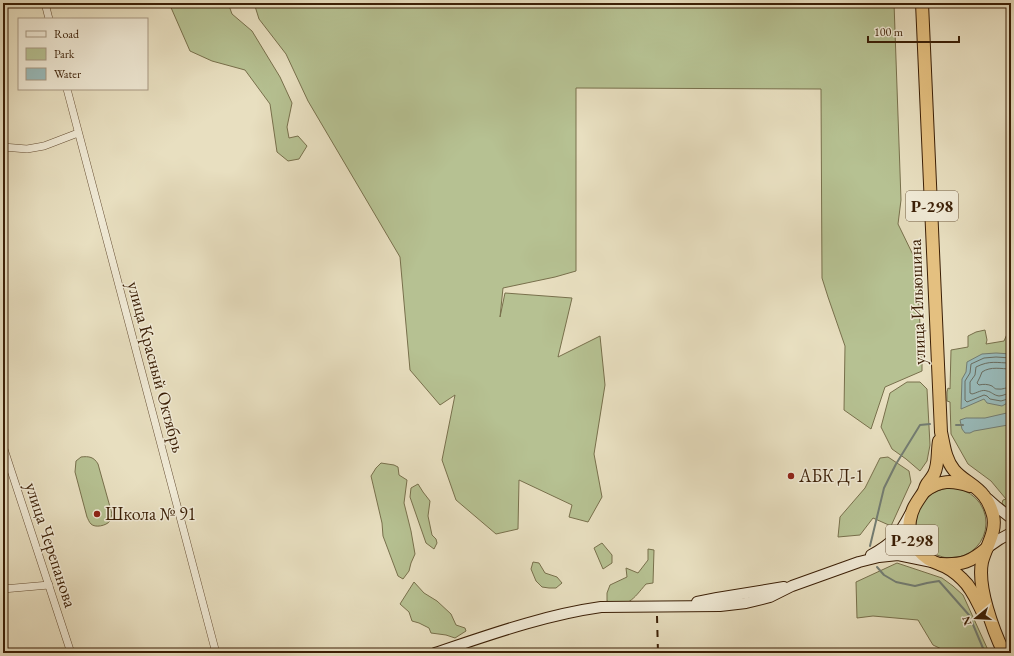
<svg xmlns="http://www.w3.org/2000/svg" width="1014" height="656" viewBox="0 0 1014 656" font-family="'EB Garamond',serif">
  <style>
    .green { fill: #b6c192; stroke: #78704c }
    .water { fill: #9bb; stroke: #737d73 }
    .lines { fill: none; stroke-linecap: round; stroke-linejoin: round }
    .shore { stroke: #6a6d60; stroke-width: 1 }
    .stream { stroke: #737d73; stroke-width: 2 }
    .minor-casing { stroke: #664f34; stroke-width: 8 }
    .secondary-casing { stroke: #3b1f06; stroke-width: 12 }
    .trunk-casing { stroke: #3b1f06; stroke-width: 14 }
    .minor { stroke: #f0ead6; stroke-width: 7 }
    .secondary { stroke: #f0ead6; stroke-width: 10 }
    .trunk { stroke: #e4c080; stroke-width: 12 }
    .rail { stroke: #3b1f06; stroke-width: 2; stroke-dasharray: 7 7; stroke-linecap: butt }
    .poi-dot { fill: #8f2418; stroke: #f0ead6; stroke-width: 1.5 }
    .labels { text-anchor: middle; stroke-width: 3; stroke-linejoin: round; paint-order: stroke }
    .shield { fill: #f0ead6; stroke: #715c44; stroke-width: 1 }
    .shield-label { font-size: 17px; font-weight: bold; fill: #3b1f06 }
    .street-label { font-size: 18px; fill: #3b1f06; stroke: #f0ead6 }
    .poi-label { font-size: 18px; fill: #3b1f06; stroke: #f0ead6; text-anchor: start }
  </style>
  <rect width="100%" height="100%" fill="#e8dfc0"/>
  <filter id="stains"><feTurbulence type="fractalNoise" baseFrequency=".005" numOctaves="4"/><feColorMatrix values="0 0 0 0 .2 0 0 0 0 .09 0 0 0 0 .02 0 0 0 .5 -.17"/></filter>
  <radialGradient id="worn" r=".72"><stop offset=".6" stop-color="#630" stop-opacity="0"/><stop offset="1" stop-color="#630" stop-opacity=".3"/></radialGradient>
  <!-- green -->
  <g class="green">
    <polygon points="169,3 228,3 232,14 252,31 280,77 292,103 287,127 289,138 298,136 307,146 299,159 288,161 277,152 270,104 245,70 212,61 190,51"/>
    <polygon points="254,3 894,3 901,200 898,224 916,261 922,357 922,371 885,387 871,429 844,410 845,346 828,297 822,278 821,89 576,88 576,271 555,277 503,288 500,317 505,293 572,298 558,357 600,336 605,385 594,454 602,497 588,522 569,517 572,505 519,480 518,529 496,534 456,500 442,460 455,395 440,405 410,370 400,257 308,101 286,54 259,19"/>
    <polygon points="1011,325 1011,513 1002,503 1003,500 1006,499 991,481 968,464 951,434 950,402 947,401 947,392 948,388 950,389 951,350 968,347 968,336 976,332 985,330 987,340 986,344 1004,341"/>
    <polygon points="907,382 920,382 927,389 930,445 927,461 920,471 906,459 892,449 881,427 890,393"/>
    <path d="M81 457C89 456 94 457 98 464L112 514C111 517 111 519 110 521 106 526 95 528 91 524 89 522 88 519 87 517L75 472 76 461Z"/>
    <polygon points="888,457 909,471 911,482 891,526 873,518 860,535 838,537 840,517 865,488 880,458"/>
    <polygon points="381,463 394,465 398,467 399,475 407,480 404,503 411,531 415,554 411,563 409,571 403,579 398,576 383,536 382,523 371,476 376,468"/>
    <polygon points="418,484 423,492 430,501 428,516 432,535 436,539 437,543 434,549 426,543 410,497 411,488"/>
    <circle cx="951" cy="523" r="35"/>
    <polygon points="602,543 612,555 612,563 603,569 594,548"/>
    <path d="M648 549 654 550 653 583 646 584C633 599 628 609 607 601V593L610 585 627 577 626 568 638 573 648 560Z"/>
    <polygon points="533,562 539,563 545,573 557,577 562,583 556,588 549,588 542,587 536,581 531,569"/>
    <polygon points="897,563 942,578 953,586 963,595 988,650 987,653 950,653 933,645 918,620 873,616 857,618 856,582"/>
    <polygon points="414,582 424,593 437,601 451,614 456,625 465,628 466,631 455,638 446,635 431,633 429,628 419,623 412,621 409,612 400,604"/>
  </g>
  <!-- water -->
  <g class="water">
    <polygon points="996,353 1011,354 1011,401 1002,406 987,403 984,399 961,409 962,379 966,372 967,362 982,354"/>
    <polygon points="1011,412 1011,423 1008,425 974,431 970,433 965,433 962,429 960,420 966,418 985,418"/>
  </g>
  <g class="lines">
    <!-- shore -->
    <g class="shore">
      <polyline points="1011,358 996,357 984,358 971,364 970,373 965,381 965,400 967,402 984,395 987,396 990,399 1001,401 1011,398"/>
      <path d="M1011 363C996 363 990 360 976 367L975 375 970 382V393L972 394C977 393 982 389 987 391 992 392 993 395 999 396 1003 396 1007 393 1011 393"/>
      <path d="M1011 369C1001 369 991 366 982 372L980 377 977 383 979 385C983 384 988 384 992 386 995 388 994 389 998 389 1002 390 1007 387 1011 387"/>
    </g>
    <!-- stream -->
    <g class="stream">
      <polyline points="956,425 963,425"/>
      <polyline points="870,546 884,488 896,464 920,425 930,424"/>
      <polyline points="877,567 884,575 896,582 915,586 927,583 939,581 969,615 985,653"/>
    </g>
    <!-- minor casing -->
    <g class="minor-casing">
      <g id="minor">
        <polyline points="45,3 49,19"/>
        <polyline points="67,89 216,653"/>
        <polyline points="3,147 27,149 44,146 78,133"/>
        <polyline points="3,446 71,653"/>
        <polyline points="3,589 49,585"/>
      </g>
    </g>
    <!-- secondary casing -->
    <g class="secondary-casing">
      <g id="secondary">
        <polyline points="988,499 997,507 1011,518"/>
        <polyline points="987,548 1000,539 1011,533"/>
        <path d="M871 555C893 543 899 535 910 514"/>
        <polyline points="697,602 717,598 784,587"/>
        <path d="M435 653C489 635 544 615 601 607L720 606 746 603 770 597 792 586 859 562 879 557 898 555 932 562"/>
      </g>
    </g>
    <!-- trunk casing -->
    <g class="trunk-casing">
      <g id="trunk">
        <path d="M922 3 941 432C944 445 945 459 954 470 962 480 976 485 984 496 988 501 991 508 993 515 997 532 986 546 982 562 977 587 993 630 1004 653"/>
        <path d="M939 441C937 452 939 464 934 474 932 478 929 481 927 484 925 487 925 490 923 493 917 502 912 508 910 520 907 537 918 555 934 562 934 562 939 564 939 564 948 567 956 573 962 579 972 588 977 601 983 613"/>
        <path d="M925 491C940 480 952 480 970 486"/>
        <path d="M941 564C962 565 971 562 987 548"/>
      </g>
    </g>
    <!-- minor -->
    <use href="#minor" class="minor"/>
    <!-- secondary -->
    <use href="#secondary" class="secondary"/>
    <!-- trunk -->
    <use href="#trunk" class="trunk"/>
    <!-- rail -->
    <polyline class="rail" points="657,616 658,653"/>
  </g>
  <!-- markers -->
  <g class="poi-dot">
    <circle cx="791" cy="476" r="4"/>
    <circle cx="97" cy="514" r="4"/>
  </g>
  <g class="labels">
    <!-- shield labels -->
    <g class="shield">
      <rect x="906" y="191" width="52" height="30" rx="3"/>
      <rect x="886" y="525" width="52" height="30" rx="3"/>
    </g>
    <g class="shield-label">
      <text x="932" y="212">Р-298</text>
      <text x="912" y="546">Р-298</text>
    </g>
    <!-- street labels -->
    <g class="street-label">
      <text transform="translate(917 302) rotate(-92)" y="6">улица Ильюшина</text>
      <text transform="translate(156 367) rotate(75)" y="6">улица Красный Октябрь</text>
      <text transform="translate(51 545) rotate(72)" y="6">улица Черепанова</text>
    </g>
    <!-- poi labels -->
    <g class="poi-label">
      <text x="799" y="482">АБК Д-1</text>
      <text x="105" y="520">Школа № 91</text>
    </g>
  </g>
  <!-- margin -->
  <rect width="1014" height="656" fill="none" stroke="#e8dfc0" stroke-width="16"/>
  <rect x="4" y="4" width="1006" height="648" fill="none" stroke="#3b1f06" stroke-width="2"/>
  <rect x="8" y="8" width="998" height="640" fill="none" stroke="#3b1f06"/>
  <!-- legend -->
  <rect x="18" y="18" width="130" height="72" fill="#f0ead6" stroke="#a89983"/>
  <rect x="26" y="31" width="20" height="6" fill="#f0ead6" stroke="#a89983"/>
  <text x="54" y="38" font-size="12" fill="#3b1f06">Road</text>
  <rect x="26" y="48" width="20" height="12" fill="#b6c192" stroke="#a89983"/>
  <text x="54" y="58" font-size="12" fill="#3b1f06">Park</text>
  <rect x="26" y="68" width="20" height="12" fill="#99bbbb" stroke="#a89983"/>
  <text x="54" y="78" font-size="12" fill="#3b1f06">Water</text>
  <!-- north arrow -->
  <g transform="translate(976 618) rotate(252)" stroke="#f0ead6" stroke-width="3" paint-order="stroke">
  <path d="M0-3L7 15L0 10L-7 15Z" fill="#3b1f06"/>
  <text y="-6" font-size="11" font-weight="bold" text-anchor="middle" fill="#3b1f06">N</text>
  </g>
  <!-- scale -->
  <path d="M868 36v6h91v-6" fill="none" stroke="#3b1f06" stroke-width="2"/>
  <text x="874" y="36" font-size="12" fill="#3b1f06" stroke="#f0ead6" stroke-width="3" paint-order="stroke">100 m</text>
  <rect width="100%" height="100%" filter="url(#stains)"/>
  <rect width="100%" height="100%" fill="url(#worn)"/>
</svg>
